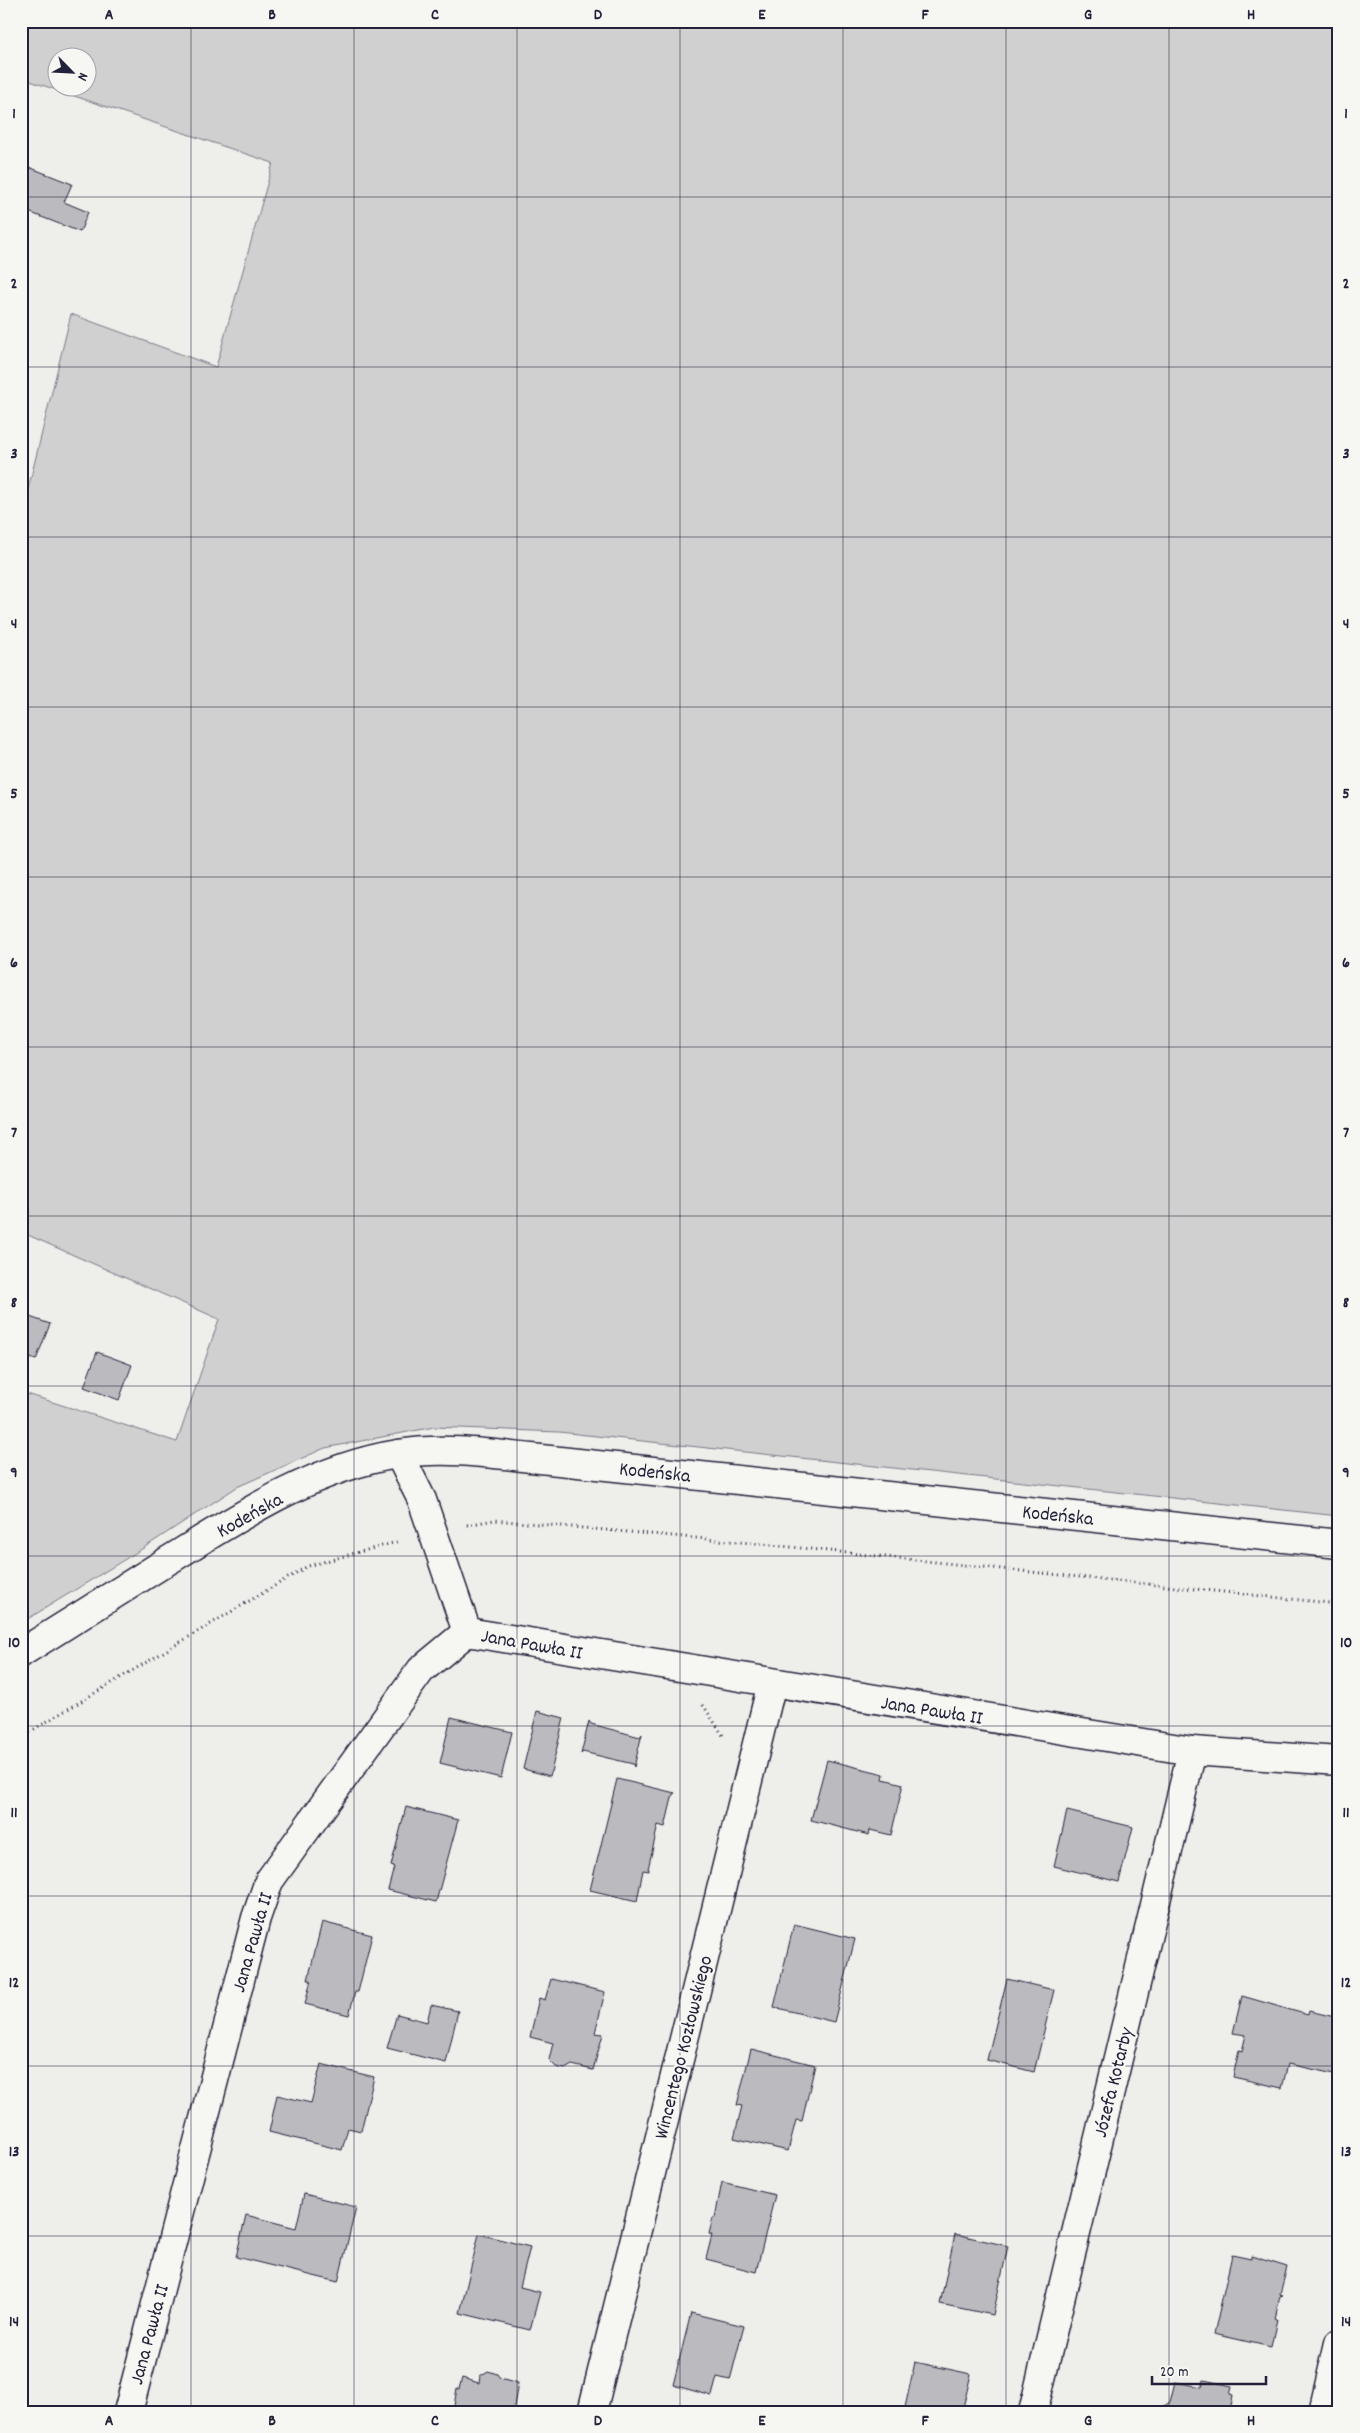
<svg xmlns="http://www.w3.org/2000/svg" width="1360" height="2433" viewBox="0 0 1360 2433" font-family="Dekko,sans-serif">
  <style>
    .green { fill: #d0d0d1; stroke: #797986; fill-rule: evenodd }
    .building { fill: #bbbbbf; stroke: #22223b }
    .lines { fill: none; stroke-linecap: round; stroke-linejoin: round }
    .minor-casing { stroke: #22223b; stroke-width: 31 }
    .major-casing { stroke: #22223b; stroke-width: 31 }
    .path { stroke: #22223b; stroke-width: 3; stroke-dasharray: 1 4; stroke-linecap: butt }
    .minor { stroke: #f6f6f2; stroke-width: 28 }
    .major { stroke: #f6f6f2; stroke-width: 28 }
    .grid { fill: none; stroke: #22223b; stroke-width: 1; stroke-opacity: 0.55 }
    .labels { text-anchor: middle; stroke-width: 4.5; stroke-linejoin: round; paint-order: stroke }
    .street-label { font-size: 20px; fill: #22223b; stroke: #f6f6f2 }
    .neatline { fill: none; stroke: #22223b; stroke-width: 2 }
    .grid-label { font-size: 16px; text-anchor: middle; font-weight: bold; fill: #22223b }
  </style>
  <rect width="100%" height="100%" fill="#eeeeeb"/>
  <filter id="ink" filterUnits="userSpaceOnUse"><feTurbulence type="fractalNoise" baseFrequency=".02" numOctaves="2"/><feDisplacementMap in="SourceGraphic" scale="10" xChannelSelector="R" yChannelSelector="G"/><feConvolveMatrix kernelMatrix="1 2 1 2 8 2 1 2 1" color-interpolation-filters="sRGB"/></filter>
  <g filter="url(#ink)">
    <!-- green -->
    <path class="green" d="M21 21H1339V1516L559 1432 434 1427 325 1448 237 1487 145 1547 21 1623V1392L177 1442 219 1319 21 1232V518L71 314 216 367 273 163 21 78ZM58 58H88V88H58Z"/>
    <!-- building -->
    <g class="building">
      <polygon points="21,164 72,184 64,202 88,212 80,232 21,209"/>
      <polygon points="21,1314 50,1324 36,1360 21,1355"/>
      <polygon points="97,1352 132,1365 119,1400 84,1387"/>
      <polygon points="537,1711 564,1718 550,1776 523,1769"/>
      <polygon points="451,1717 512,1732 501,1778 440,1763"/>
      <polygon points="589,1721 591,1724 640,1737 642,1734 634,1767 633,1764 583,1752 581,1754"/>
      <polygon points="827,1760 884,1774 883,1779 903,1784 891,1835 870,1830 869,1835 811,1820"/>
      <polygon points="617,1779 675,1793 673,1794 665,1827 658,1825 648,1869 649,1869 649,1871 643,1870 637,1901 590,1890"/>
      <polygon points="406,1807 458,1820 436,1902 388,1890 394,1867 391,1866"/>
      <polygon points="1067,1811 1133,1827 1119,1882 1054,1866"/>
      <polygon points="322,1922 372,1935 358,1992 355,1992 349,2015 305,2004 311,1980 308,1980"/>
      <polygon points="794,1924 855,1939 834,2022 774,2007"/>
      <polygon points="551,1979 605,1992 595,2033 603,2034 593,2070 572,2065 565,2069 556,2067 549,2060 553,2043 530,2037 539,1998 545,2000"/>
      <polygon points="1007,1979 1054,1990 1034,2072 987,2060"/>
      <polygon points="1242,1996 1308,2015 1309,2011 1339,2018 1339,2075 1288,2064 1282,2088 1233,2077 1239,2050 1242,2051 1246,2035 1233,2033"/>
      <polygon points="431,2005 458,2011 446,2063 387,2048 397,2014 427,2022"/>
      <polygon points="751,2049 815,2065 802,2121 796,2120 788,2151 734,2138 742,2106 737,2105"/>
      <polygon points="321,2064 374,2077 361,2131 348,2128 342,2150 269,2132 277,2095 311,2103"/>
      <polygon points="722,2182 775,2195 756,2272 706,2259 712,2235 709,2234 713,2218 715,2218"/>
      <polygon points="304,2194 356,2207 338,2282 236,2257 246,2215 296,2228"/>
      <polygon points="479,2234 530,2247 520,2287 540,2292 530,2330 460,2313"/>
      <polygon points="955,2234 1008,2246 993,2315 940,2304"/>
      <polygon points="1232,2255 1251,2259 1251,2256 1287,2267 1280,2294 1283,2295 1280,2296 1275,2319 1277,2319 1271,2347 1214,2334"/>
      <polygon points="691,2313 744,2326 730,2380 717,2377 712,2396 673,2385"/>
      <polygon points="915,2362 971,2374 962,2412 904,2412"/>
      <polygon points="488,2371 497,2374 500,2378 518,2383 513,2412 453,2412 457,2388 459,2389 462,2378 479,2383 480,2376"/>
      <polygon points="1204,2380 1232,2386 1230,2394 1233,2395 1230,2412 1155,2412 1170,2402 1175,2382 1202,2387"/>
    </g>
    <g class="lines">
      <!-- minor casing -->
      <g class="minor-casing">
        <g id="minor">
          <polyline points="399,1454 422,1500 467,1632"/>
          <polyline points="128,2412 256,1918 269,1881 421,1670 467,1632 1192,1751 1339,1761"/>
          <polyline points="592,2412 772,1683"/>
          <polyline points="1033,2412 1192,1751"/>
          <polyline points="1323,2412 1339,2343"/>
        </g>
      </g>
      <!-- major casing -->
      <g class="major-casing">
        <path id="major" d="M21 1653C71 1622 120 1591 169 1560 240 1516 315 1467 398 1454 442 1447 487 1453 531 1458L1339 1544"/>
      </g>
      <!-- path -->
      <g class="path">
        <polyline points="467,1525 494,1520 762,1544 1339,1604"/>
        <polyline points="703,1705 724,1737"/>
        <polyline points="21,1737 308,1566 400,1541"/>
      </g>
      <!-- minor -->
      <use href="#minor" class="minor"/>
      <!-- major -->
      <use href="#major" class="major"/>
    </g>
  </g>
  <!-- grid -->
  <path class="grid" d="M191 21V2412M354 21V2412M517 21V2412M680 21V2412M843 21V2412M1006 21V2412M1169 21V2412M21 197H1339M21 367H1339M21 537H1339M21 707H1339M21 877H1339M21 1047H1339M21 1216H1339M21 1386H1339M21 1556H1339M21 1726H1339M21 1896H1339M21 2066H1339M21 2236H1339"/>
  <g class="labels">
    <!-- street labels -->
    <g class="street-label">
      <text transform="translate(655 1471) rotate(6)" y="7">Kodeńska</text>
      <text transform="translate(249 1514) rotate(-29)" y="7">Kodeńska</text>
      <text transform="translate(1058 1514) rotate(6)" y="7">Kodeńska</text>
      <text transform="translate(532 1643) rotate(10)" y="7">Jana Pawła II</text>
      <text transform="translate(932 1709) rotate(9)" y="7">Jana Pawła II</text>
      <text transform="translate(251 1942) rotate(-74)" y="7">Jana Pawła II</text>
      <text transform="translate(682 2047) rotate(-76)" y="7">Wincentego Kozłowskiego</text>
      <text transform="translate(1112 2082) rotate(-76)" y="7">Józefa Kotarby</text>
      <text transform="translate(148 2334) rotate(-75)" y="7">Jana Pawła II</text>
    </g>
  </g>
  <!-- margin -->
  <rect width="1360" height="2433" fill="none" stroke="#f6f6f2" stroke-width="55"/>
  <!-- north arrow -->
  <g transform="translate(72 72) rotate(114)"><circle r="24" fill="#f6f6f2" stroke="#a1a1a9"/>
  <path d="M0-4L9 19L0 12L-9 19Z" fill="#22223b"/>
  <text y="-8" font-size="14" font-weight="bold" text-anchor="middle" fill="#22223b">N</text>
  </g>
  <!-- scale -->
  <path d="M1152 2376v8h114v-8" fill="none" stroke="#22223b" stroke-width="2.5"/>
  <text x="1160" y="2376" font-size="15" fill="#22223b" stroke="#f6f6f2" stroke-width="4" paint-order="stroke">20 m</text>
  <rect x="28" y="28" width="1304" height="2378" class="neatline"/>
  <g class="grid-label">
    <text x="109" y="19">A</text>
    <text x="272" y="19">B</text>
    <text x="435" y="19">C</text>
    <text x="598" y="19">D</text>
    <text x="762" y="19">E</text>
    <text x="925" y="19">F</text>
    <text x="1088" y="19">G</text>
    <text x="1251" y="19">H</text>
    <text x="14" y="118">1</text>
    <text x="1346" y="118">1</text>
    <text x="14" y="288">2</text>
    <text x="1346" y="288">2</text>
    <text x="14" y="458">3</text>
    <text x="1346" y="458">3</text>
    <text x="14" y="628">4</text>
    <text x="1346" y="628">4</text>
    <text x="14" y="798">5</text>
    <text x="1346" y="798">5</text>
    <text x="14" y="967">6</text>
    <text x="1346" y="967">6</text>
    <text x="14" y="1137">7</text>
    <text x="1346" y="1137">7</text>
    <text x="14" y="1307">8</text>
    <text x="1346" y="1307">8</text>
    <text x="14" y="1477">9</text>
    <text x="1346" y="1477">9</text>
    <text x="14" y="1647">10</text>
    <text x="1346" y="1647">10</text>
    <text x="14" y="1817">11</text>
    <text x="1346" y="1817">11</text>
    <text x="14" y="1987">12</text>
    <text x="1346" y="1987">12</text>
    <text x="14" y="2156">13</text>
    <text x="1346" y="2156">13</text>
    <text x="14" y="2326">14</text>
    <text x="1346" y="2326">14</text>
    <text x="109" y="2425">A</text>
    <text x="272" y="2425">B</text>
    <text x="435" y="2425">C</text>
    <text x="598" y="2425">D</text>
    <text x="762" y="2425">E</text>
    <text x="925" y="2425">F</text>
    <text x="1088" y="2425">G</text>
    <text x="1251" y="2425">H</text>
  </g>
</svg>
